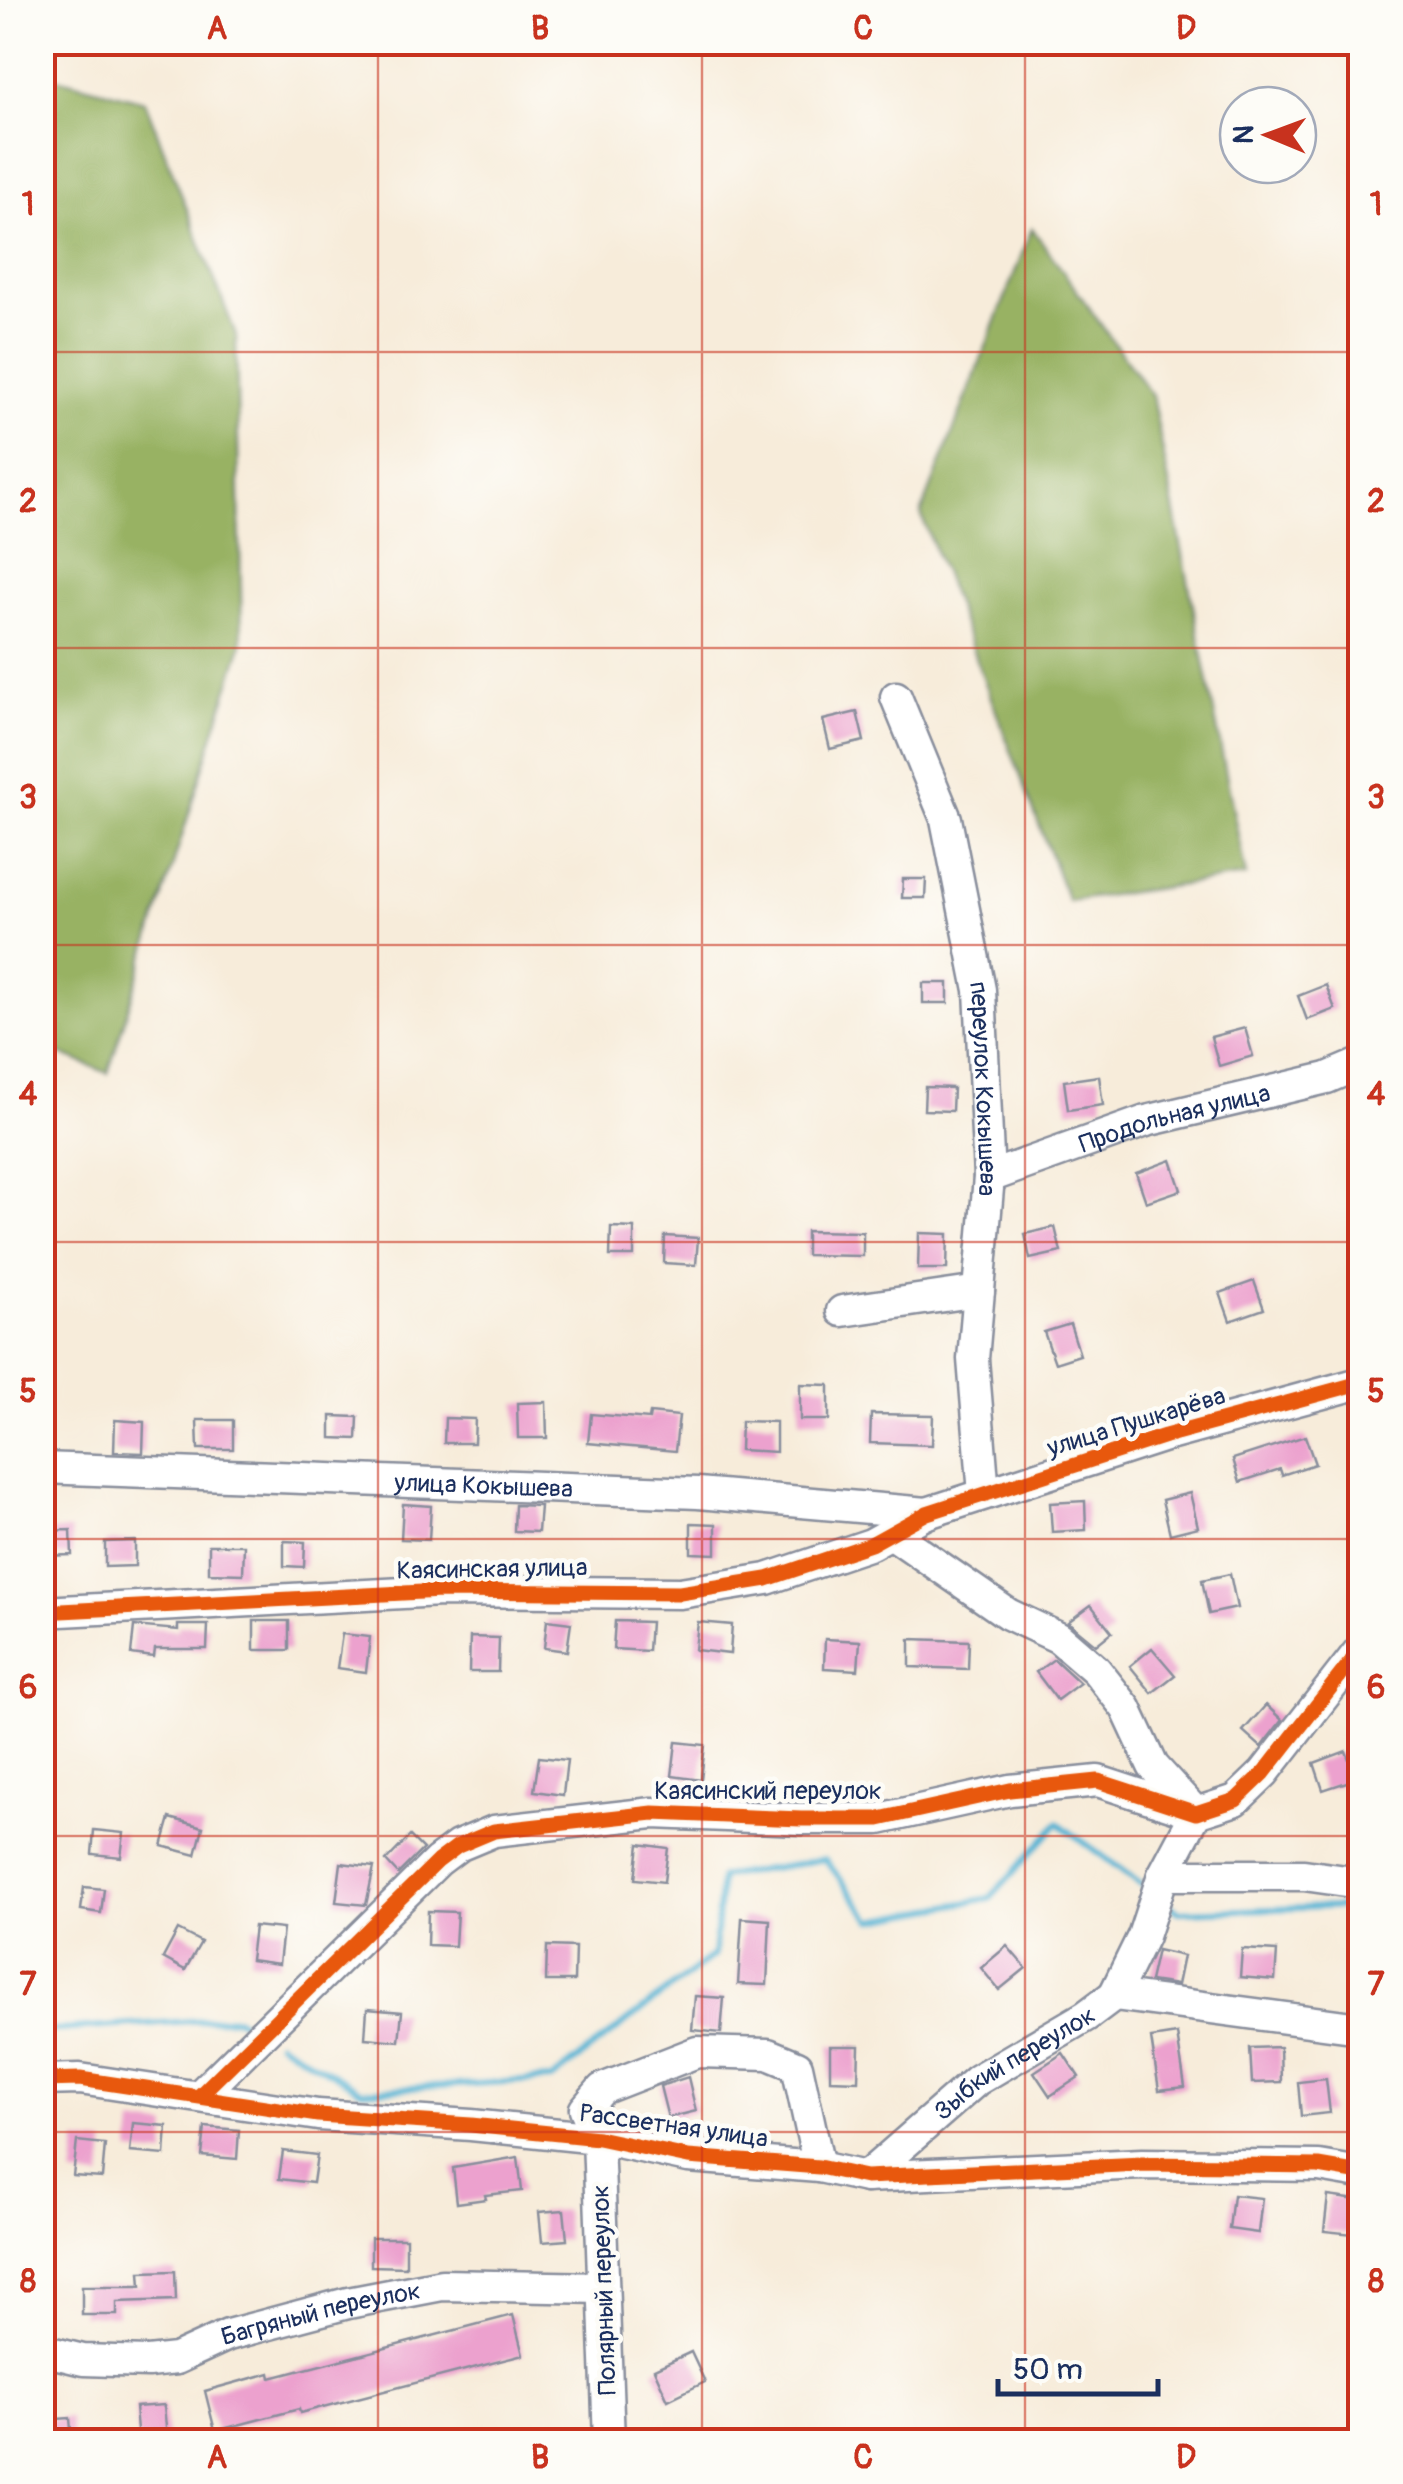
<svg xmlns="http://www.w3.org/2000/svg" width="1403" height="2484" viewBox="0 0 1403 2484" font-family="Pangolin,sans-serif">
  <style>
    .forest { fill: #98b264; stroke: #5a7061; stroke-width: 2.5 }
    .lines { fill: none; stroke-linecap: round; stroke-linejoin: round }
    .stream { stroke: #55b3d3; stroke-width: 6 }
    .building { fill: #eca1ce }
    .minor-casing { stroke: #898e9c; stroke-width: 35 }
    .minor { stroke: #fff; stroke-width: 30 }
    .cycleway-casing { stroke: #fdfcf7; stroke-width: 21 }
    .cycleway { stroke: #e8590c; stroke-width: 15 }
    .grid { fill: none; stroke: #c8321e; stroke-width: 2.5; stroke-opacity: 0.55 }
    .labels { text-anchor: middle; stroke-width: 9; stroke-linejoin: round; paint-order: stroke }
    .street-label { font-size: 25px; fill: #1b2f5e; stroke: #fdfcf7 }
    .neatline { fill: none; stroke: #c8321e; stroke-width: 4 }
    .grid-label { font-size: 32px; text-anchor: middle; font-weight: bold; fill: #c8321e }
  </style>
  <rect width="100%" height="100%" fill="#fdfcf7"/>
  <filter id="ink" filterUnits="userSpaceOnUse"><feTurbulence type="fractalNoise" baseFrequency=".01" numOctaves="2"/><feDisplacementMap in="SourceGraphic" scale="20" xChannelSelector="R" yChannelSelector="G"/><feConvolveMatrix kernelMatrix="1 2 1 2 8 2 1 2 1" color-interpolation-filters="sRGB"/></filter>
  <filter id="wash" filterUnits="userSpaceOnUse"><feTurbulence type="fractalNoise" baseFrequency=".0048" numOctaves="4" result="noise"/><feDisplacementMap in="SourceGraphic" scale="40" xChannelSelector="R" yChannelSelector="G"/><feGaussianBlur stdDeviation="2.25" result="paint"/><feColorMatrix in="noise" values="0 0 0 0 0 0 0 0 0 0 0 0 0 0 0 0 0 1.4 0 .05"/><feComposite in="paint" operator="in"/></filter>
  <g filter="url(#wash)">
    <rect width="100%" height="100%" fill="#f7ecda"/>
    <!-- forest -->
    <g class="forest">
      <polygon points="42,74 145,101 236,335 242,644 108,1073 43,1047"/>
      <polygon points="1032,228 1152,396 1246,876 1068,901 921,514"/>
    </g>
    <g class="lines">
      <!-- stream -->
      <g class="stream">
        <polyline points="1165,1902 1179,1912 1360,1906"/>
        <polyline points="42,2031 236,2018 247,2024"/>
        <polyline points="278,2042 362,2091 552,2079 714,1955 721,1877 825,1859 872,1920 990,1898 1058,1823 1147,1889"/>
      </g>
    </g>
    <g id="blocks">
      <!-- building -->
      <g class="building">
        <polygon points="857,712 864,741 830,749 823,720"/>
        <polygon points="903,879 926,879 925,898 902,898"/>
        <rect x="923" y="983" width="25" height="20"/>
        <polygon points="1326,985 1335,1009 1307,1020 1298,996"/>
        <polygon points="1245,1028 1253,1056 1219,1066 1211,1037"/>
        <polygon points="1099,1076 1103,1105 1068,1110 1064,1081"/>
        <polygon points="925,1087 953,1088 952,1111 924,1110"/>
        <polygon points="1171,1160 1181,1190 1146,1202 1136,1173"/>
        <polygon points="611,1227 634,1228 634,1256 610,1256"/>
        <polygon points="1055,1227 1061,1252 1030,1259 1025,1234"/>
        <polygon points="806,1231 863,1232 863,1256 806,1255"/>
        <polygon points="919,1233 948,1234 947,1269 918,1269"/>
        <polygon points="665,1236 698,1238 696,1265 664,1263"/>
        <polygon points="1254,1281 1264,1309 1230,1321 1220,1293"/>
        <polygon points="1070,1324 1080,1355 1055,1363 1044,1332"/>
        <polygon points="800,1384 829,1385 829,1420 800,1420"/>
        <polygon points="546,1402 547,1438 518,1438 517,1403"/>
        <polygon points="650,1413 679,1416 675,1451 588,1443 591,1414 649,1419"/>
        <polygon points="871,1414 933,1415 932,1445 870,1443"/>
        <polygon points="331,1416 358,1417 357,1439 331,1438"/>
        <polygon points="445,1418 475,1419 474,1443 444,1443"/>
        <polygon points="115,1420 144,1422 143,1453 114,1452"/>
        <polygon points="197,1420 233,1420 233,1449 198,1449"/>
        <polygon points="741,1421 776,1422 776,1452 740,1450"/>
        <polygon points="1305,1436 1315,1464 1282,1475 1280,1469 1240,1482 1233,1459"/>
        <polygon points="1190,1493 1198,1527 1170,1534 1162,1500"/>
        <polygon points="1085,1501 1086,1530 1052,1532 1050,1503"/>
        <polygon points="403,1504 431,1506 429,1540 401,1539"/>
        <polygon points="515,1505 540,1506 538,1532 514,1531"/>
        <polygon points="691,1523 716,1524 716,1554 691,1553"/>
        <polygon points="71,1530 72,1555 42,1556 42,1531"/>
        <polygon points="135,1541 135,1566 105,1567 105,1542"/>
        <polygon points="284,1541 305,1542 304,1567 284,1566"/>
        <polygon points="209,1545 244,1545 243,1574 209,1573"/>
        <polygon points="1230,1574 1237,1608 1209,1614 1202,1580"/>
        <polygon points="1091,1605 1112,1632 1096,1645 1068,1622"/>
        <polygon points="547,1620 571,1623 567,1651 544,1648"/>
        <rect x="254" y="1621" width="35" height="29"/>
        <polygon points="615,1621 650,1622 648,1651 613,1649"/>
        <polygon points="698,1622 732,1625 730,1654 695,1650"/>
        <polygon points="178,1625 208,1625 207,1649 155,1649 154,1657 131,1654 134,1626 178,1630"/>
        <polygon points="342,1634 370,1637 366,1672 337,1668"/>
        <polygon points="470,1637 499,1638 498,1672 469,1672"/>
        <polygon points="825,1639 860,1641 858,1670 824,1668"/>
        <polygon points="910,1639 969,1641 968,1669 910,1667"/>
        <polygon points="1152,1648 1175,1675 1152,1693 1130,1666"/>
        <polygon points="1054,1659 1080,1683 1057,1700 1036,1672"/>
        <polygon points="1266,1705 1282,1720 1261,1747 1243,1731"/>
        <polygon points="676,1742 705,1745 701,1780 672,1776"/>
        <polygon points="1346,1751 1356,1779 1323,1790 1314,1763"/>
        <polygon points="539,1757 567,1760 563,1795 534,1791"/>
        <polygon points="170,1818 203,1827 196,1855 162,1846"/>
        <polygon points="94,1830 124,1833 121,1857 92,1854"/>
        <polygon points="410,1836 423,1849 398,1874 386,1861"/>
        <polygon points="639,1844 668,1848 664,1882 635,1879"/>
        <polygon points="341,1863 374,1867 366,1905 336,1902"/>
        <polygon points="84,1887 104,1889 101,1913 81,1910"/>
        <polygon points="428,1911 457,1912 455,1946 427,1945"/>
        <polygon points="742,1918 770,1920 767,1985 738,1984"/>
        <polygon points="254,1926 283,1929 279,1964 250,1960"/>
        <polygon points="178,1930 201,1942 185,1970 163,1958"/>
        <polygon points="547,1946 575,1947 574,1981 546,1981"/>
        <polygon points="1007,1946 1026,1968 999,1990 981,1968"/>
        <polygon points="1242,1949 1277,1951 1275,1980 1240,1977"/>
        <polygon points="1157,1950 1183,1956 1177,1985 1150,1981"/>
        <polygon points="695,1996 724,1998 721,2033 692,2030"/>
        <polygon points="367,2009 402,2012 399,2041 365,2038"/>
        <polygon points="1177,2034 1185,2087 1159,2090 1151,2038"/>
        <polygon points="830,2046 859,2046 858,2081 830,2080"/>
        <polygon points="1280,2047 1281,2082 1252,2083 1250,2048"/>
        <polygon points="1063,2053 1079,2077 1050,2096 1034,2072"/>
        <polygon points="688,2077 696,2111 668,2118 660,2086"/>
        <polygon points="1326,2079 1330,2113 1301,2116 1298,2082"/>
        <polygon points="133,2123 167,2126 165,2155 130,2152"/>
        <polygon points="205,2127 239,2130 237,2159 202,2156"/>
        <polygon points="77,2141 105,2144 102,2178 73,2176"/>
        <polygon points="283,2151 317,2155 313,2183 279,2179"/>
        <polygon points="518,2157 522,2191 485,2195 486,2199 457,2203 453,2168"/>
        <polygon points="1233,2195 1262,2198 1258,2233 1229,2229"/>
        <polygon points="1328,2196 1357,2200 1353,2234 1324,2231"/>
        <polygon points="564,2210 567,2240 542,2242 539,2212"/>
        <polygon points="371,2238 406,2238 406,2267 371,2266"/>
        <polygon points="175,2271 176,2300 117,2302 117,2315 82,2315 82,2286 141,2286 140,2272"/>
        <polygon points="513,2315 523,2355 300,2413 299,2409 215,2431 205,2391 270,2373 271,2378"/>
        <polygon points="691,2352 705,2382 668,2400 654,2369"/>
        <polygon points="164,2405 167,2439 138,2442 135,2407"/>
        <polygon points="70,2418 72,2442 42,2442 42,2420"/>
      </g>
    </g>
  </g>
  <g filter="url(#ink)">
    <use href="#blocks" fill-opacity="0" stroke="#898e9c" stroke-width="2.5"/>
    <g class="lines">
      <!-- minor casing -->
      <g class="minor-casing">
        <g id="minor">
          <path id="s1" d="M896 697 946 819 980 990 989 1177 973 1359 984 1494"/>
          <path id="s2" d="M989 1177 1146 1121 1327 1078 1360 1064"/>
          <polyline points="842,1311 979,1291"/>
          <path id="s3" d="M42 1468 698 1493 927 1513"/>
          <polyline points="891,1533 1008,1614 1059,1638 1096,1670 1126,1708 1153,1766 1196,1813 1163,1875 1143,1936 1114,1995"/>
          <polyline points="42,1612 441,1591 680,1593 767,1579 871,1544 927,1513 1165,1436 1360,1383"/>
          <polyline points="1163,1875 1304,1875 1360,1883"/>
          <polyline points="42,2080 80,2079 318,2115 471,2125 598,2138 688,2157 819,2167 866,2177 1142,2164 1319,2166 1360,2173"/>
          <polyline points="199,2096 438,1861 458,1846 494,1831 653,1813 801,1819 879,1819 1010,1790 1098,1781 1196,1813 1236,1800 1264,1773 1360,1650"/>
          <path id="s4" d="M866 2177 977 2080 1086 2016 1114 1995 1360 2028"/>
          <path id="s5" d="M42 2350 83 2360 148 2362 176 2359 228 2335 348 2303 442 2285 603 2288"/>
          <polyline points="609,2442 598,2138 585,2109 602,2089 697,2052 768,2054 797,2066 819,2167"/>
        </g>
      </g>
      <!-- minor -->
      <use href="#minor" class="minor"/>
      <!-- cycleway casing -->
      <g class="cycleway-casing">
        <g id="cycleway">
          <polyline points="42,1612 441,1591 680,1593 767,1579 871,1544 927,1513 1165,1436 1360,1383"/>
          <polyline points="42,2080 80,2079 318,2115 471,2125 598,2138 688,2157 819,2167 866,2177 1142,2164 1319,2166 1360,2173"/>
          <polyline points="199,2096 438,1861 458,1846 494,1831 653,1813 801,1819 879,1819 1010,1790 1098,1781 1196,1813 1236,1800 1264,1773 1360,1650"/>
        </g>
      </g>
      <!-- cycleway -->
      <use href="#cycleway" class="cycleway"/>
    </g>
  </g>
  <!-- grid -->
  <path class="grid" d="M378 42V2442M702 42V2442M1025 42V2442M42 352H1360M42 648H1360M42 945H1360M42 1242H1360M42 1539H1360M42 1836H1360M42 2132H1360"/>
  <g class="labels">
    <!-- street labels -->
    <g class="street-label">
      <text dy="9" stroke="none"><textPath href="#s1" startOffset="405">переулок Кокышева</textPath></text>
      <text dy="9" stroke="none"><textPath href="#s2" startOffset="195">Продольная улица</textPath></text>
      <text transform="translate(1136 1421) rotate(-17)" y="9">улица Пушкарёва</text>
      <text dy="9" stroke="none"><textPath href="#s3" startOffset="442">улица Кокышева</textPath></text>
      <text transform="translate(492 1568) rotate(-1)" y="9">Каясинская улица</text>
      <text x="768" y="1799">Каясинский переулок</text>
      <text dy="9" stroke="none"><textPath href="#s4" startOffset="188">Зыбкий переулок</textPath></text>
      <text transform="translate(674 2125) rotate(8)" y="9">Рассветная улица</text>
      <text transform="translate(603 2290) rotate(-92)" y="9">Полярный переулок</text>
      <text dy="9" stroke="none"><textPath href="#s5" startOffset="288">Багряный переулок</textPath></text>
    </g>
  </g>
  <!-- margin -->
  <rect width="1403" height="2484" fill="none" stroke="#fdfcf7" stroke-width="110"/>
  <!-- north arrow -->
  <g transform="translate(1268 135) rotate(271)"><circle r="48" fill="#fdfcf7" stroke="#a3aaba" stroke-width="2.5"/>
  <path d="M0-8L18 38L0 25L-18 38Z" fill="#c8321e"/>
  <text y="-15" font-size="28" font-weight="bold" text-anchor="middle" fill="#1b2f5e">N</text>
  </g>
  <!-- scale -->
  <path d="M998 2379v15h160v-15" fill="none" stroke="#1b2f5e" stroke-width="5"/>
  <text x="1013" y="2379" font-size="30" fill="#1b2f5e" stroke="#fdfcf7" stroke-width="8" paint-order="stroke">50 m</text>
  <rect x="55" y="55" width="1293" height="2374" class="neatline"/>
  <g class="grid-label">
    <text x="217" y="39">A</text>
    <text x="540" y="39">B</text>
    <text x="863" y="39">C</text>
    <text x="1186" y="39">D</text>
    <text x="28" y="215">1</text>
    <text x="1376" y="215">1</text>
    <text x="28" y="512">2</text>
    <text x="1376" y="512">2</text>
    <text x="28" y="808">3</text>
    <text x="1376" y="808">3</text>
    <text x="28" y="1105">4</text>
    <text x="1376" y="1105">4</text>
    <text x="28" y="1402">5</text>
    <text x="1376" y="1402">5</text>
    <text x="28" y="1698">6</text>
    <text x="1376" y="1698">6</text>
    <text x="28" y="1995">7</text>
    <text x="1376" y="1995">7</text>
    <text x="28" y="2292">8</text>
    <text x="1376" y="2292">8</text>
    <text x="217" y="2468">A</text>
    <text x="540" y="2468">B</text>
    <text x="863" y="2468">C</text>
    <text x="1186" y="2468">D</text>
  </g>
</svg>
